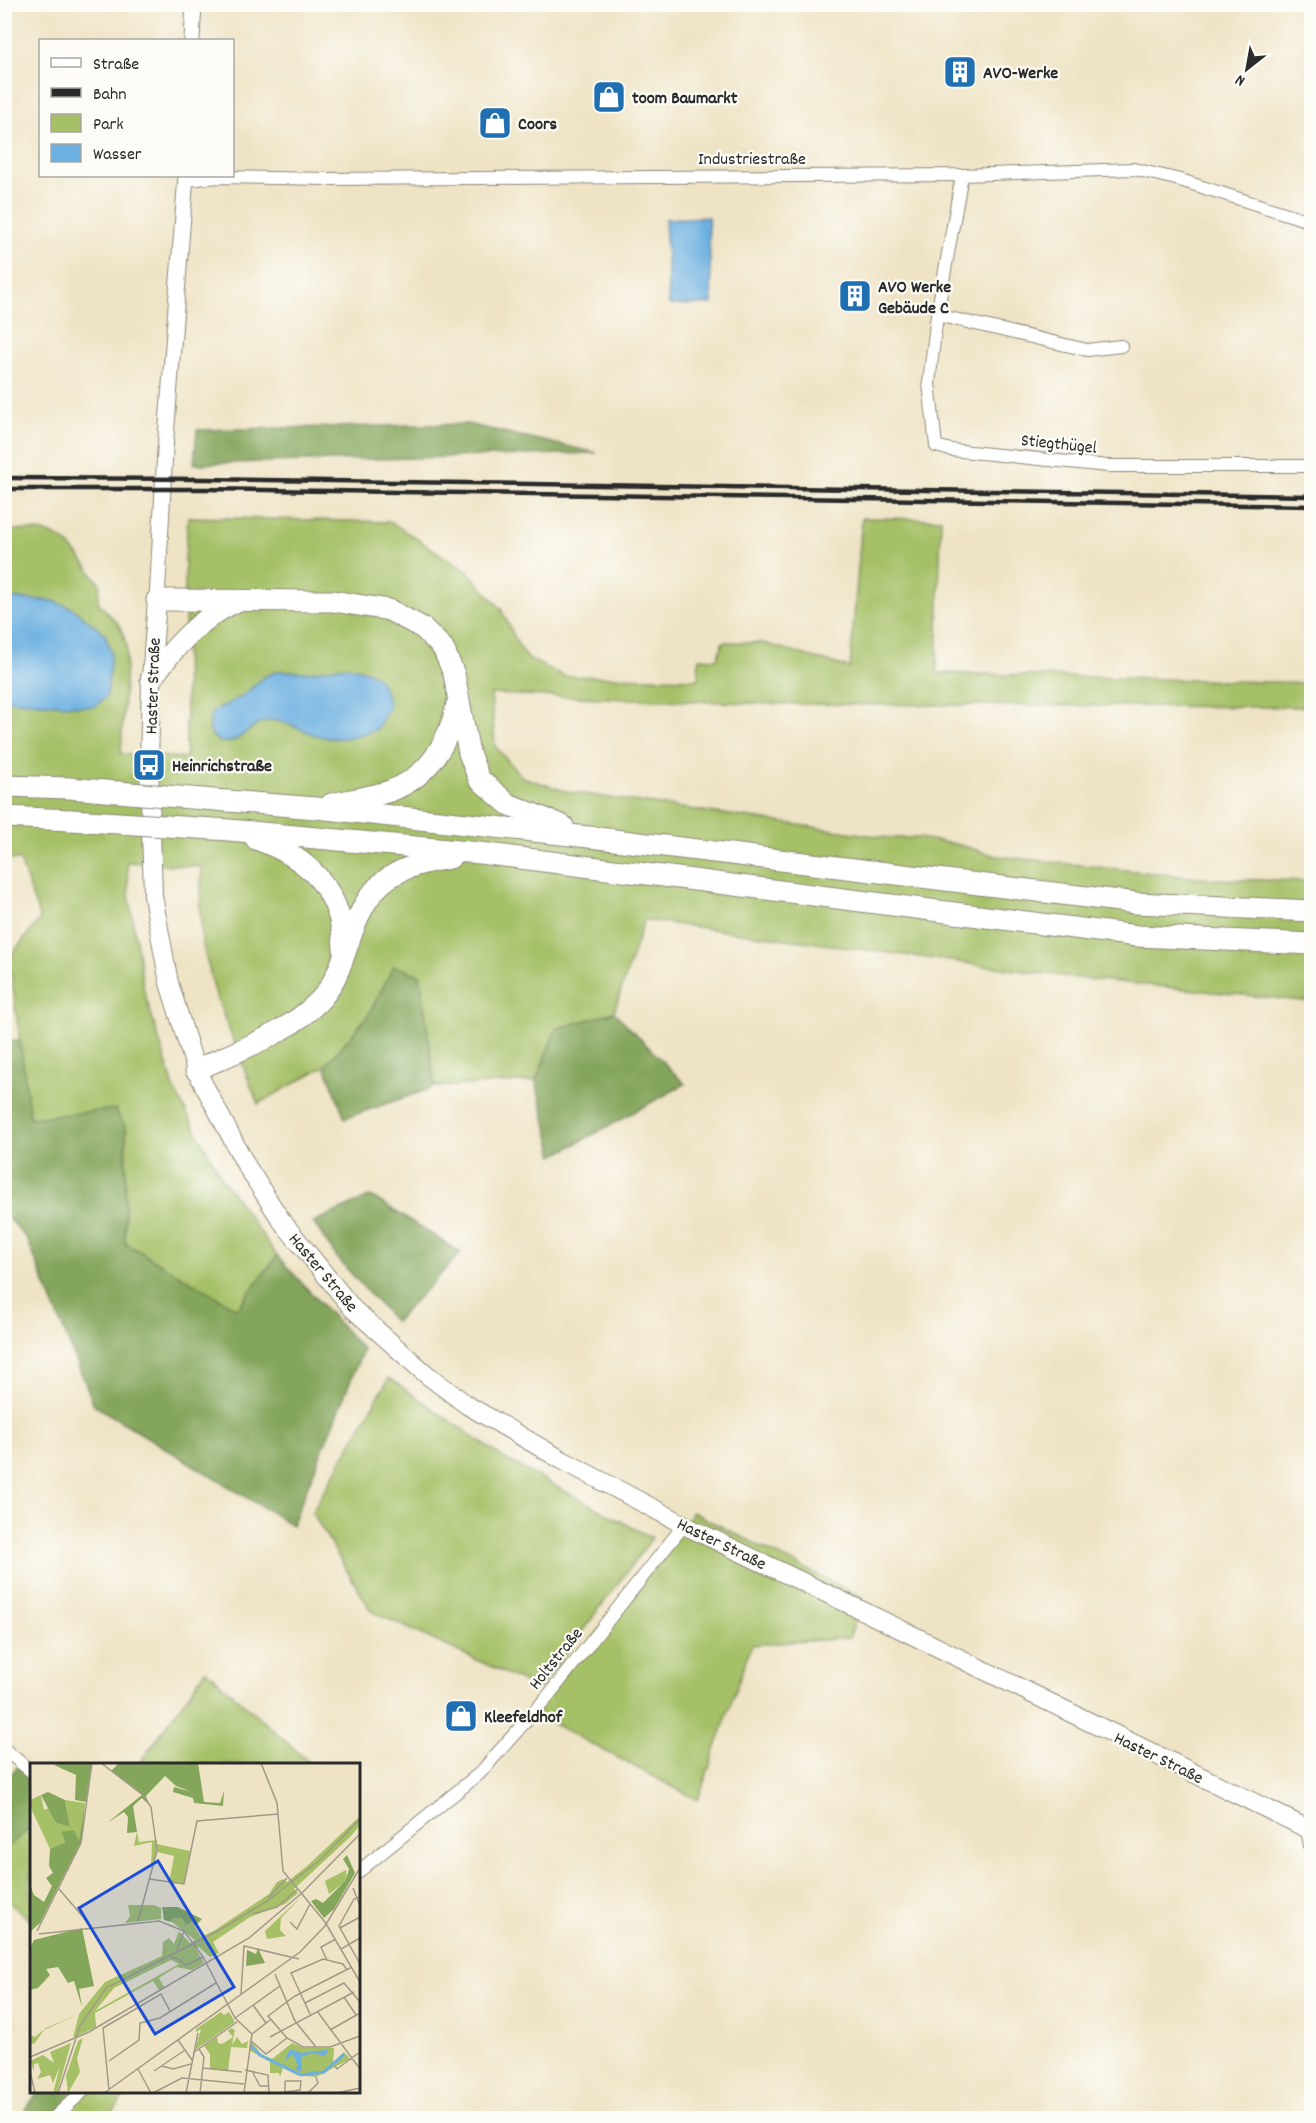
<svg xmlns="http://www.w3.org/2000/svg" width="1316" height="2123" viewBox="0 0 1316 2123" font-family="Dekko,sans-serif">
  <style>
    .green { fill: #a5c066; stroke: #687648; stroke-width: 1.5 }
    .forest { fill: #84a65b; stroke: #586843; stroke-width: 1.5 }
    .water { fill: #6cb0e1; stroke: #4c6e86; stroke-width: 1.5 }
    .lines { fill: none; stroke-linecap: round; stroke-linejoin: round }
    .minor-casing { stroke: #8c8778; stroke-width: 14 }
    .tertiary-casing { stroke: #8c8778; stroke-width: 17 }
    .secondary-casing { stroke: #8c8778; stroke-width: 20 }
    .trunk-casing { stroke: #8c8778; stroke-width: 23 }
    .minor { stroke: #fff; stroke-width: 12 }
    .tertiary { stroke: #fff; stroke-width: 15 }
    .secondary { stroke: #fff; stroke-width: 18 }
    .trunk { stroke: #fff; stroke-width: 21 }
    .rail { stroke: #2b2b2b; stroke-width: 4.5 }
    .trunk-bridge-casing { stroke: #8c8778; stroke-width: 23; stroke-linecap: butt }
    .trunk-bridge { stroke: #fff; stroke-width: 21 }
    .labels { text-anchor: middle; stroke-width: 4.5; stroke-linejoin: round; paint-order: stroke }
    .poi-label { font-size: 18px; font-weight: bold; fill: #2b2b2b; stroke: #fdfcf7; text-anchor: start }
    .street-label { font-size: 18px; fill: #2b2b2b; stroke: #fdfcf7 }
    .inset-river { fill: none; stroke: #6cb0e1; stroke-width: 3 }
    .inset-road { fill: none; stroke: #a09987; stroke-width: 1.5 }
    .view { fill: #1d4ed8; fill-opacity: 0.15; stroke: #1d4ed8; stroke-width: 3 }
    .inset-edge { fill: none; stroke: #2b2b2b; stroke-width: 3 }
  </style>
  <rect width="100%" height="100%" fill="#fdfcf7"/>
  <filter id="ink" filterUnits="userSpaceOnUse"><feTurbulence type="fractalNoise" baseFrequency=".0167" numOctaves="2"/><feDisplacementMap in="SourceGraphic" scale="12" xChannelSelector="R" yChannelSelector="G"/><feConvolveMatrix kernelMatrix="1 2 1 2 8 2 1 2 1" color-interpolation-filters="sRGB"/></filter>
  <filter id="wash" filterUnits="userSpaceOnUse"><feTurbulence type="fractalNoise" baseFrequency=".008" numOctaves="4" result="noise"/><feDisplacementMap in="SourceGraphic" scale="24" xChannelSelector="R" yChannelSelector="G"/><feGaussianBlur stdDeviation="1.35" result="paint"/><feColorMatrix in="noise" values="0 0 0 0 0 0 0 0 0 0 0 0 0 0 0 0 0 1.4 0 .05"/><feComposite in="paint" operator="in"/></filter>
  <g filter="url(#wash)">
    <rect width="100%" height="100%" fill="#eee3c4"/>
    <!-- green -->
    <g class="green">
      <path d="M188 517 391 522 468 572 501 609 519 646 528 659 564 676 698 679 699 658 717 659 723 642 763 643 850 668 862 518 941 519 937 673 1311 683V707L777 704 491 694 495 746 522 777 569 792 890 838H919L956 844 997 856 1209 879 1311 881V1002L1069 977 644 920 614 1012 556 1029 536 1081 435 1087 420 975 394 966 368 1016 325 1066 258 1104 216 996 202 942 200 907 202 867 127 862 129 895 144 991 175 1091 223 1180 277 1256 237 1309 125 1243 126 1128 30 1118 9 958 40 919 20 860 5 859 4 530C20 531 38 529 53 535 73 543 87 568 100 584L98 602 120 626 127 646 121 754 186 758 185 559Z"/>
      <polygon points="389,1378 505,1459 652,1538 539,1689 371,1611 312,1512"/>
      <polygon points="692,1512 864,1598 849,1638 751,1645 698,1800 533,1713 684,1525"/>
      <polygon points="206,1670 311,1764 139,1764"/>
      <polygon points="31,1827 31,1921 4,1898 5,1849"/>
      <polygon points="82,2092 127,2092 109,2118 54,2118"/>
    </g>
    <!-- forest -->
    <g class="forest">
      <polygon points="467,424 597,453 194,464 197,430"/>
      <polygon points="394,966 420,975 435,1087 345,1118 325,1066 368,1016"/>
      <polygon points="614,1012 685,1084 554,1156 536,1081 556,1029"/>
      <polygon points="20,1040 30,1118 115,1109 126,1128 125,1243 237,1309 277,1256 363,1350 292,1525 94,1405 27,1239 5,1214 5,1043"/>
      <polygon points="371,1196 461,1253 395,1322 338,1259 313,1222"/>
      <polygon points="21,1763 31,1772 31,1827 5,1849 5,1781"/>
      <polygon points="38,2092 82,2092 54,2118 20,2118"/>
    </g>
    <!-- water -->
    <g class="water">
      <polygon points="708,217 712,304 669,305 665,219"/>
      <polygon points="5,598 53,601 72,608 105,634 111,652 107,696 94,707 5,700"/>
      <path d="M345 666C376 671 383 676 389 707L377 729C359 736 339 742 319 736 303 732 283 718 266 721 251 723 238 746 222 742 207 738 208 724 212 712L244 695 264 677 278 671 309 672Z"/>
    </g>
  </g>
  <g filter="url(#ink)">
    <g class="lines">
      <!-- minor casing -->
      <g class="minor-casing">
        <g id="minor">
          <polyline points="962,175 937,315 929,383 936,446 951,450 1108,466 1312,466"/>
          <polyline points="186,180 220,177 326,179 962,175 1134,169 1180,180 1312,222"/>
          <polyline points="937,315 1087,350 1121,346"/>
          <polyline points="4,1749 32,1772"/>
          <polyline points="1307,1829 1312,1857"/>
          <polyline points="358,1872 480,1773 548,1696 684,1525"/>
          <polyline points="54,2118 82,2092"/>
        </g>
      </g>
      <!-- tertiary casing -->
      <g class="tertiary-casing">
        <g id="tertiary">
          <polyline points="192,40 194,4"/>
          <polyline points="157,600 165,450 186,176"/>
        </g>
      </g>
      <!-- secondary casing -->
      <g class="secondary-casing">
        <polyline id="secondary" points="157,600 151,679 149,765 153,896 169,983 196,1070 246,1165 281,1220 353,1309 426,1374 467,1405 562,1460 692,1529 859,1609 1312,1831"/>
      </g>
      <!-- trunk casing -->
      <g class="trunk-casing">
        <g id="trunk">
          <polyline points="157,600 333,601 389,610 423,628 443,648 454,674 469,753 479,779 508,804 563,826"/>
          <path d="M151 679C174 647 199 619 235 602"/>
          <polyline points="4,786 69,788"/>
          <polyline points="227,801 316,808 598,838 1136,903 1312,911"/>
          <path d="M331 804C350 800 371 797 390 791 429 777 449 742 457 704"/>
          <polyline points="4,817 71,820"/>
          <polyline points="229,830 480,853 1137,936 1312,944"/>
          <path d="M256 839C309 857 342 891 344 949"/>
          <path d="M196 1070C238 1050 288 1034 320 1000 334 985 341 965 347 947 367 885 386 868 450 858"/>
        </g>
      </g>
      <!-- minor -->
      <use href="#minor" class="minor"/>
      <!-- tertiary -->
      <use href="#tertiary" class="tertiary"/>
      <!-- secondary -->
      <use href="#secondary" class="secondary"/>
      <!-- trunk -->
      <use href="#trunk" class="trunk"/>
      <!-- rail -->
      <g class="rail">
        <polyline points="4,478 206,479 1312,496"/>
        <polyline points="4,489 206,489 1312,506"/>
      </g>
      <!-- trunk-bridge casing -->
      <g class="trunk-bridge-casing">
        <g id="trunk-bridge">
          <polyline points="69,788 227,801"/>
          <polyline points="71,820 229,830"/>
        </g>
      </g>
      <!-- trunk-bridge -->
      <use href="#trunk-bridge" class="trunk-bridge"/>
    </g>
  </g>
  <!-- icons -->
  <defs>
    <g id="building-square" transform="scale(1.725)"><rect x="-9" y="-9" width="18" height="18" rx="4" fill="#1f6fb2" stroke="#fdfcf7"/><path d="M-4-6H4V6H1V3H-1V6H-4ZM-2.5-4.3h1.7v1.8h-1.7ZM.8-4.3h1.7v1.8H.8ZM-2.5-1h1.7V.8h-1.7ZM.8-1h1.7V.8H.8Z" fill="#fff"/></g>
    <g id="shop-square" transform="scale(1.725)"><rect x="-9" y="-9" width="18" height="18" rx="4" fill="#1f6fb2" stroke="#fdfcf7"/><path d="M-5-2.5h2.3a2.7 3.5 0 0 1 5.4 0H5L5.5 6h-11ZM-1.5-2.5h3a1.5 2.3 0 0 0-3 0Z" fill="#fff"/></g>
    <g id="bus-square" transform="scale(1.725)"><rect x="-9" y="-9" width="18" height="18" rx="4" fill="#1f6fb2" stroke="#fdfcf7"/><path d="M-5-6H5V4H4V6H2V4H-2V6H-4V4H-5ZM-3.5-4V0h7V-4ZM-3.5 1.2v1.5H-2V1.2ZM2 1.2v1.5H3.5V1.2Z" fill="#fff"/></g>
  </defs>
  <g fill-rule="evenodd">
    <use href="#building-square" x="960" y="72"/>
    <use href="#shop-square" x="609" y="97"/>
    <use href="#shop-square" x="495" y="123"/>
    <use href="#building-square" x="855" y="296"/>
    <use href="#bus-square" x="149" y="765"/>
    <use href="#shop-square" x="461" y="1716"/>
  </g>
  <g class="labels">
    <!-- poi labels -->
    <g class="poi-label">
      <text x="983" y="78">AVO-Werke</text>
      <text x="632" y="103">toom Baumarkt</text>
      <text x="518" y="129">Coors</text>
      <text x="878" y="292">AVO Werke<tspan x="878" dy="21">Gebäude C</tspan></text>
      <text x="172" y="771">Heinrichstraße</text>
      <text x="484" y="1722">Kleefeldhof</text>
    </g>
    <!-- street labels -->
    <g class="street-label">
      <text x="752" y="164">Industriestraße</text>
      <text transform="translate(1059 443) rotate(6)" y="6">Stiegthügel</text>
      <text transform="translate(152 686) rotate(-88)" y="6">Haster Straße</text>
      <text transform="translate(324 1272) rotate(50)" y="6">Haster Straße</text>
      <text transform="translate(722 1543) rotate(26)" y="6">Haster Straße</text>
      <text transform="translate(555 1658) rotate(-51)" y="6">Holtstraße</text>
      <text transform="translate(1159 1757) rotate(26)" y="6">Haster Straße</text>
    </g>
  </g>
  <!-- overview -->
  <g transform="translate(30 1763)">
    <rect width="330" height="330" fill="#eee3c4"/>
    <path d="M11 32 14 47 19 45 26 60 40 64 35 37 55 40 50 78 31 70 35 79 20 86 0 43V37ZM330 53V62L321 73 264 126 268 130 255 141 220 154 183 179 189 190 180 194 169 184 166 186 174 200 162 207 146 204 129 215 134 224 129 227 123 218 65 250 66 264 43 275 49 251 14 267 4 281 0 280V272L5 274 16 265 49 251 75 219 132 193 133 179 139 175 144 181 149 168 160 180 165 177 142 159 143 155H152L156 162 162 159 171 174 185 167 239 131 247 119 253 116 257 119 276 104ZM141 197 149 201 65 248 84 225ZM107 69 109 79 127 77V81L160 88 154 121 139 120 144 93 127 89 121 106 122 79 104 83ZM316 107 317 117 299 131 295 118ZM272 133 251 155 250 167 256 173 237 176 235 168ZM98 142H124L131 145V156L95 160 100 153ZM191 249 194 252 199 249 205 259 165 287 171 266 166 269V266ZM201 265 205 267 202 282 207 274 212 281 218 278 217 285 201 284 198 308 180 306V291L174 283 187 274 188 280 192 281 203 274 198 268ZM53 275 47 295 50 309 38 330 36 313 48 278ZM220 277 232 292 242 296 262 280 274 285H304L303 300 314 289 320 296 286 314 267 312 253 305 250 314 249 310H240V299L219 287ZM41 280 27 330H23L30 303 23 320 20 312 7 316 11 309 8 300 4 301V308L0 298 13 292 24 300 20 289Z" fill="#a5c066" fill-rule="evenodd"/>
    <path d="M34 0H62L56 39 45 37 46 12 24 2ZM168 0 174 39 190 40 194 28 193 43 164 40 163 35 143 29 144 24 162 29 146 23 135 13 116 33 119 42 112 35 103 43 107 69 97 70 98 54 94 49 77 60 112 32 81 8 88 1ZM18 29 35 37 40 64 26 60 11 32ZM55 40 52 77 10 160 0 169V122L4 132 14 139 22 123 16 115 23 110 19 103 20 86 35 79 31 69 44 67 49 78ZM317 92 325 110 304 146 294 155 281 138 286 136 293 140 316 117 319 106 313 96ZM132 144H148L172 156 165 163 162 159 156 162 152 155H143L142 159 134 157ZM52 165 64 223 49 226 52 244 44 218 38 220 28 204 16 206 20 212 8 225 0 227V185L4 177ZM228 185 235 200 216 203 217 187 226 191Z" fill="#84a65b"/>
    <path d="M260 286 271 290 297 287 298 289 294 293 283 290 271 294 272 309 265 306 268 303 263 291 254 299Z" fill="#6cb0e1"/>
    <path class="inset-river" d="M221 283 230 292 271 312 294 309 314 291"/>
    <path class="inset-road" d="M71 0 113 32 121 44 127 88 108 158M231 0 247 40 253 108 295 159 330 219M119 116 154 121 167 58 248 51M323 125 330 143M29 126 60 162M238 135 257 115M222 151 247 144 268 126M260 159 267 166 280 141M310 165 330 154M7 168 51 80 62 0M9 171 129 158 154 168 173 194M311 186 330 175M146 190 154 168M173 194 205 255 222 271M140 195H147L156 202 173 194M297 197 291 184 306 176M330 201 309 163 324 136 330 134M322 204 265 233 238 253 257 275 273 284H300L330 273M245 211 265 258 286 284M211 231 214 183 269 196M314 234 326 252M275 240 314 220 330 239M223 242 236 260M287 248 330 306M280 251 261 210 293 196 313 201 317 207M205 255 250 223M300 267 330 250M222 271 240 257M240 274 324 229M148 277 162 297M220 277 236 291 257 275M169 286 174 294 170 330M163 290 207 259M0 294 59 269 219 175 273 129 330 71M79 298 109 277 110 260 130 255 186 220M132 303 143 306 161 301M305 303 307 306 330 289M173 305 212 309M108 306 121 330M215 307 238 312 239 330M0 308 5 330M124 308 155 287M222 308 230 323H239M79 327 73 265 131 231 140 248M255 329 270 327 271 318H256L255 319V330M28 330 50 263 76 225 188 168 237 138 291 96 330 56M74 330 270 189 295 163 330 105M123 330 152 315 214 321M156 330 168 270M214 330 222 271M278 330 288 320 286 314M307 330 330 325"/>
    <path class="view" d="M128 98 204 224 125 271 49 145Z"/>
    <rect width="330" height="330" class="inset-edge"/>
  </g>
  <!-- margin -->
  <rect width="1316" height="2123" fill="none" stroke="#fdfcf7" stroke-width="24"/>
  <!-- legend -->
  <rect x="39" y="39" width="195" height="138" fill="#fdfcf7" stroke="#a9a8a5" stroke-width="1.5"/>
  <rect x="51" y="58" width="30" height="9" fill="#ffffff" stroke="#a9a8a5" stroke-width="1.5"/>
  <text x="93" y="69" font-size="18" fill="#2b2b2b">Straße</text>
  <rect x="51" y="88" width="30" height="9" fill="#2b2b2b" stroke="#a9a8a5" stroke-width="1.5"/>
  <text x="93" y="99" font-size="18" fill="#2b2b2b">Bahn</text>
  <rect x="51" y="114" width="30" height="18" fill="#a5c066" stroke="#a9a8a5" stroke-width="1.5"/>
  <text x="93" y="129" font-size="18" fill="#2b2b2b">Park</text>
  <rect x="51" y="144" width="30" height="18" fill="#6cb0e1" stroke="#a9a8a5" stroke-width="1.5"/>
  <text x="93" y="159" font-size="18" fill="#2b2b2b">Wasser</text>
  <!-- north arrow -->
  <g transform="translate(1247 69) rotate(211)" stroke="#fdfcf7" stroke-width="4.5" paint-order="stroke">
  <path d="M0-4.5L10 22L0 15L-10 22Z" fill="#2b2b2b"/>
  <text y="-9" font-size="16" font-weight="bold" text-anchor="middle" fill="#2b2b2b">N</text>
  </g>
</svg>
